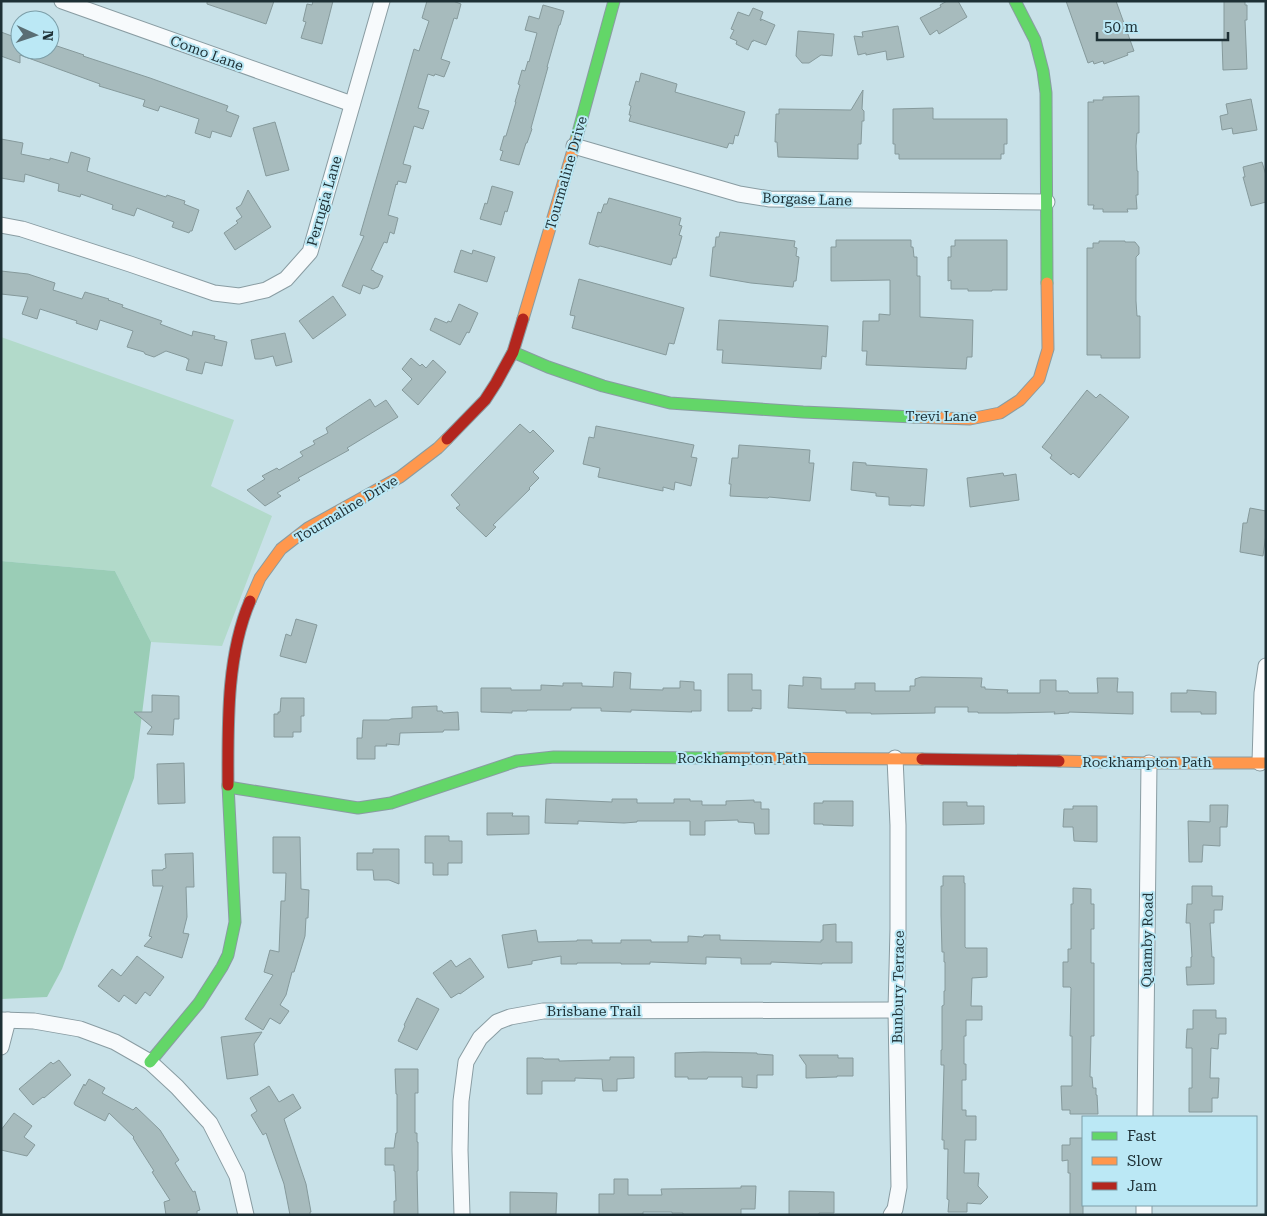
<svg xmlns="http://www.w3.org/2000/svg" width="1267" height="1216" viewBox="0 0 1267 1216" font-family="'Roboto Serif',serif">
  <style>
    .green { fill: #b2daca }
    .forest { fill: #9acdb6 }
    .building { fill: #a7bbbd; stroke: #869a9c }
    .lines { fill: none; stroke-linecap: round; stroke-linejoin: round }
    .street-casing { stroke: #899ca2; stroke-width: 17 }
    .fast-casing { stroke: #899ca2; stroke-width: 13 }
    .slow-casing { stroke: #899ca2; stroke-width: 13 }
    .jam-casing { stroke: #899ca2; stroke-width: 13 }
    .street { stroke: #f7fafc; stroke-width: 15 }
    .fast { stroke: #63d668; stroke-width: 11 }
    .slow { stroke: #ff974d; stroke-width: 11 }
    .jam { stroke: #b3261e; stroke-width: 11 }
    .labels { text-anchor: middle; stroke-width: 4; stroke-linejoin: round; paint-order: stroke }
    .street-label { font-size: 14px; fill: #1e3035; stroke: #bbe8f5 }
  </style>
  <rect width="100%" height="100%" fill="#c8e1e8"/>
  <!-- green -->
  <polygon class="green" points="1,337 234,420 211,486 272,516 222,646 151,642 115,571 1,561"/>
  <!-- forest -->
  <polygon class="forest" points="1,561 115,571 151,642 134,778 62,969 47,997 1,999"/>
  <!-- building -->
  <g class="building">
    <polygon points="207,1 274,1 266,24 207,4"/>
    <polygon points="313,1 333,1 322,44 301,38 306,22 303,21 307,4 312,5"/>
    <polygon points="427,1 453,1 461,4 457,19 454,18 441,59 450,62 444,77 435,74 434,76 428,74 418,108 429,111 423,129 414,126 403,164 411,166 406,183 398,181 397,185 396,184 388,215 398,218 394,234 390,232 387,243 384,242 371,270 374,271 374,272 383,276 378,287 373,289 363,285 360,294 342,286 364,236 360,235 414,49 419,51 429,21 422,18"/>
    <polygon points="947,1 958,1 967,17 939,34 937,30 930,35 920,18 941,7 940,5"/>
    <polygon points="1066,1 1116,1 1134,51 1127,53 1128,55 1104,64 1103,61 1094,64 1093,61 1088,63"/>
    <polygon points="1224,1 1245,1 1245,5 1247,5 1247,20 1245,20 1247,69 1223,70 1222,40 1224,40"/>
    <polygon points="543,5 564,11 560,25 559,25 547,67 548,67 531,128 532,129 527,143 526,143 519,165 500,160 503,151 500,150 504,136 506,136 516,102 515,102 520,85 518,84 522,70 525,71 528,61 529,62 537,33 525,30 529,16 539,19"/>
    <polygon points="753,8 763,12 760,20 761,21 761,19 775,25 766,45 753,40 753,42 752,41 748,50 736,44 737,41 730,38 734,30 731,29 738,12 749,16"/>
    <polygon points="898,26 904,57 887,60 886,51 866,55 866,53 858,55 854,36 863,37 862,32"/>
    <polygon points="798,31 834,34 832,56 821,55 809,63 802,63 796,56"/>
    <polygon points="1,32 20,39 20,50 50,50 51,44 84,55 83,56 150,78 228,106 226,111 239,116 231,137 212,131 210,138 195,133 199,119 160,106 158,111 143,106 145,100 99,86 100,84 20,55 20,63 1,56"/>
    <polygon points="641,73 677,84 675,92 745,112 738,136 735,135 733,144 729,143 727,148 629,121 631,115 629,115 631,106 629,105 636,81 639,82"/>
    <polygon points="863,90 862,109 864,111 864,121 862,121 861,144 858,144 858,159 778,157 777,142 775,142 776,114 779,114 779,109 851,110"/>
    <polygon points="1139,96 1139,133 1137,133 1136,146 1137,171 1138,171 1138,195 1136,195 1137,209 1127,209 1128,212 1103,212 1103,209 1093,209 1094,205 1088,205 1088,102 1094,102 1093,100 1103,100 1103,97"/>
    <polygon points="1251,99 1257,130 1233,134 1232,128 1222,130 1220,116 1228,114 1226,104"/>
    <polygon points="933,108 933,119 1007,119 1007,144 1004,144 1004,154 1001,154 1001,159 899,159 899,154 895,154 895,144 893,144 893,109"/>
    <polygon points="275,122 289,170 266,176 253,128"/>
    <polygon points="1,139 23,143 21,154 50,160 50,158 68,163 71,152 90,158 87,171 166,197 167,195 185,201 184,204 199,210 192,231 190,231 189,233 172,227 174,222 137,208 134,216 112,209 113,205 81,194 80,197 58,191 59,184 25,174 24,182 1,178"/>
    <polygon points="1262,162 1266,175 1266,202 1251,206 1243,177 1245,177 1243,167"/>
    <polygon points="492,186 513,192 507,212 505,211 501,225 480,219 485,203 487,204"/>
    <polygon points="248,190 271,227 235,250 224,233 238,223 236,221 242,217 236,208 241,205"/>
    <polygon points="609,198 681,218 679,225 682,226 679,235 682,236 676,258 673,258 671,265 600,246 598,247 589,244 598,212 601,213 604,204 607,204"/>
    <polygon points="720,232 795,241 794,247 797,248 796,256 799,257 796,281 794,281 793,287 751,283 710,276 713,247 715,247 716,237 719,237"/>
    <polygon points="836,240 911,240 911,247 913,247 914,257 917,257 917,276 920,276 920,317 973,320 972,357 967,357 966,369 866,365 867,351 862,351 863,321 879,321 879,314 890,315 890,280 831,281 831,247 836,247"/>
    <polygon points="955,240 1007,240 1007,290 992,290 992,291 968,291 968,289 951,289 951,280 948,281 948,257 951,257 951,246 955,246"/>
    <polygon points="1099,241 1125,241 1125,242 1135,242 1139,247 1139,254 1136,257 1136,301 1137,316 1140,316 1140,358 1101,358 1101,355 1087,355 1087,248 1093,248 1093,243 1099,243"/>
    <polygon points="461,250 472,254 473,250 495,257 487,282 454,272"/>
    <polygon points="1,271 28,274 55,283 53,290 82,299 85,292 109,299 108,300 123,305 122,307 162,321 160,324 192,336 193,331 215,336 214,339 227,342 222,366 205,362 202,374 186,370 189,359 187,359 187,358 166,351 154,357 145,354 144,352 127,347 133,331 100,320 97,330 76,323 77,321 40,309 37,319 22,314 28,297 1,294"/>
    <polygon points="579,279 684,308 674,344 669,343 666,355 572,328 575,316 570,315 571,310"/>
    <polygon points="333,296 346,315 313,339 299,321"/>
    <polygon points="459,304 478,313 469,333 467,332 460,345 430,330 435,318 447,323 448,321 451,322"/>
    <polygon points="719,320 828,326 826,357 822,356 821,369 722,363 723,350 717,350"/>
    <polygon points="285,333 292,362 276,366 273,356 261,359 255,359 251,340"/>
    <polygon points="411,358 420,366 422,364 426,368 433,360 446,372 418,405 402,390 412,379 402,369"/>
    <polygon points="1087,390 1096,398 1100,394 1129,417 1079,478 1073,473 1071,475 1050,458 1052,455 1042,447"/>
    <polygon points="370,399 375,407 386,400 398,417 347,448 349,450 298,478 300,480 277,493 281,496 265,506 247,490 265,479 262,476 277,468 279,470 303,456 300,452 315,444 313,441 328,433 326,428"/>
    <polygon points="520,424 530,433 533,430 554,451 533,472 539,478 529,488 530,489 493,525 496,527 486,537 456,508 460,505 451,495"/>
    <polygon points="596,426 694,445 691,457 697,458 691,486 675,482 674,490 663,487 663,491 598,477 600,468 583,464 589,437 594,438"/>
    <polygon points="739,445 810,450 809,463 814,463 810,501 769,497 768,498 730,496 731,484 729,484 732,458 738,458"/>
    <polygon points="853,462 866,463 866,465 927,469 924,506 911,505 911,506 889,505 889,497 876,496 876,493 851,490"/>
    <polygon points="1003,473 1004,476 1016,474 1019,500 970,507 967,478"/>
    <polygon points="1250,508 1266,511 1266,534 1263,556 1240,552 1243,523 1247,523"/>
    <polygon points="296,619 317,625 306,663 280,656 286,634 291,636"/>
    <polygon points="614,672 631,673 630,689 663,690 663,688 680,688 680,681 694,682 694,690 701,690 701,711 691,711 692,712 631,710 631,712 601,711 601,708 571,708 571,710 527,710 527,711 512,711 512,713 481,712 481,688 511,688 511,690 541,690 541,685 563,686 563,683 582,683 582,686 613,687"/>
    <polygon points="728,674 752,674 752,690 761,690 761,709 752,708 752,711 728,711"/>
    <polygon points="803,677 821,678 821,689 855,689 855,683 875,683 875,691 910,691 910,686 915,686 915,679 921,677 982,678 981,687 985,687 985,689 1008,690 1007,693 1040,693 1040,680 1056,680 1056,691 1068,691 1069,693 1098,693 1097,678 1118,678 1117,692 1133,692 1133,714 1069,712 1069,713 1054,714 1055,712 1007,713 978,713 978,712 968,712 968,707 935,707 935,713 871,714 871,713 846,713 846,711 788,708 789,685 803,686"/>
    <polygon points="1187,690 1216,692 1216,714 1201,714 1201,712 1171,712 1171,693 1187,693"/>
    <polygon points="152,695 179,696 179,719 174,719 173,735 147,734 152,727 134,712 152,712"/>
    <polygon points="281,698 304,698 304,716 301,716 301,732 293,732 293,737 274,737 274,714 278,714 278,712 280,712"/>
    <polygon points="437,706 437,711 442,711 443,713 458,712 459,730 444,730 443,732 400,733 399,745 386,744 387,746 375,746 375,759 357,759 357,738 362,738 363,720 389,720 391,719 412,718 412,707"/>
    <polygon points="184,763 185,803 158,804 157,764"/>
    <polygon points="546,799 612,802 612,799 637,799 637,803 674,803 674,799 690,799 690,801 702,801 702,805 726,805 726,801 754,800 754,802 761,802 761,809 769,809 769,834 755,834 754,823 738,822 738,820 705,821 705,835 690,835 690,821 637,821 637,822 624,823 578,821 578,824 545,823"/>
    <polygon points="823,801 853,801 853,826 823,825 823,824 814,824 814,803 823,803"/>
    <polygon points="943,802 967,802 967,806 984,806 984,824 943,825"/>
    <polygon points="1210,805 1228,805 1227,827 1220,827 1220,846 1203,845 1202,862 1189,862 1188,821 1210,822"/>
    <polygon points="1073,806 1097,806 1097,842 1074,841 1073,827 1063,827 1064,809 1073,809"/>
    <polygon points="487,813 513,813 512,816 529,816 529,834 487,835"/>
    <polygon points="425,836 449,836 449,841 462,841 462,863 448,863 448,875 433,875 433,863 425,863"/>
    <polygon points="273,837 300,837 301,889 309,890 308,918 306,918 305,936 294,972 292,972 286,995 280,1005 289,1011 280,1024 270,1018 263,1030 245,1019 273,975 264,972 270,950 279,952 281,901 285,901 286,873 273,873"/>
    <polygon points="373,849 399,849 399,884 389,880 374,880 373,870 357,870 357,853 373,853"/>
    <polygon points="193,853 194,887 186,887 187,917 183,933 189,934 182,958 144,946 152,937 149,936 163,886 153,886 152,870 163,870 163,869 166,868 165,854"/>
    <polygon points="943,876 964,876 964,883 965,883 965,947 966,948 987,948 987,977 972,978 971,1006 982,1006 982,1020 966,1020 966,1036 964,1036 964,1064 966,1064 966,1080 962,1080 962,1110 966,1110 966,1116 976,1116 976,1140 965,1140 964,1173 979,1173 978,1186 988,1197 981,1204 967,1203 967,1212 948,1212 949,1200 947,1199 948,1149 944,1149 944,1140 942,1140 944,1065 941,1065 941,1050 942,1050 942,1006 944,1005 944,991 945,991 945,962 944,962 944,952 942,952 941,915 941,886 943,886"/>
    <polygon points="1192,886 1212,886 1212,896 1223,896 1222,910 1214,910 1214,923 1210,923 1212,957 1214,957 1214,984 1187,985 1186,967 1191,967 1191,957 1192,957 1190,923 1186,923 1187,904 1192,904"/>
    <polygon points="1073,888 1091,889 1091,904 1094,904 1094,929 1091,929 1091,963 1094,963 1094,1036 1091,1036 1090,1077 1092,1077 1093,1088 1096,1088 1096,1095 1097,1095 1098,1114 1070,1114 1070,1110 1062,1110 1061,1086 1072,1086 1072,1036 1070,1036 1071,988 1070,987 1063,987 1063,962 1068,962 1068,949 1071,949 1071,904 1073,904"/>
    <polygon points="836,924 836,942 852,942 852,963 822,963 822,964 771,962 771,964 741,964 741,958 706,957 706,964 650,962 650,964 621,964 621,963 577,963 577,964 561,964 561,956 532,961 532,964 508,968 502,935 536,930 538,942 577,941 577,940 592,940 592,943 621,943 621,940 651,940 651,942 688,942 688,936 703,937 704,935 720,935 720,940 821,942 821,940 823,940 823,925"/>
    <polygon points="137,956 164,977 150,996 145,992 136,1004 124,995 119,1002 98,986 112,969 121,976"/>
    <polygon points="470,958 484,977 460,994 459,993 451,998 433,973 451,960 456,967"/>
    <polygon points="417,998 439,1009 417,1050 398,1041 405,1026 404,1025"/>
    <polygon points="1193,1010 1216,1010 1216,1018 1226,1018 1226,1034 1219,1034 1218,1049 1211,1048 1210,1078 1219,1078 1218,1098 1212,1098 1212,1112 1189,1112 1189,1088 1192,1088 1192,1048 1186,1048 1187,1029 1193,1029"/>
    <polygon points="262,1032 254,1044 258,1075 227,1079 221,1037"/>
    <polygon points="704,1052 757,1053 757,1054 773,1055 773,1075 757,1075 757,1088 742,1087 742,1077 708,1077 707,1079 688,1079 688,1077 675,1077 675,1053"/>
    <polygon points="799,1055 838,1055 838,1058 853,1058 853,1076 837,1076 837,1077 806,1078 806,1065"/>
    <polygon points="610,1057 634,1057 634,1078 617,1079 617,1091 603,1091 602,1079 575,1078 575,1081 542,1081 542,1094 527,1094 527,1058 543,1058 544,1059 559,1059 559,1061 601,1060 610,1060"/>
    <polygon points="59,1060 71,1075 44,1098 43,1097 33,1105 19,1089 51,1062 53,1064"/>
    <polygon points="395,1069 418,1069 418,1093 415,1093 415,1133 417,1133 417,1142 418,1142 418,1171 417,1171 418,1215 394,1215 394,1201 396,1201 395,1171 394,1171 394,1165 385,1165 385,1148 394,1148 396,1133 397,1133 397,1094 396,1094"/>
    <polygon points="89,1079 105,1088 102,1093 133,1110 136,1107 160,1130 179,1160 175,1163 193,1192 195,1191 200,1210 197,1211 197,1215 166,1215 164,1202 170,1200 152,1172 154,1171 133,1138 134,1137 109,1113 105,1121 75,1105 74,1103 84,1084 85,1086"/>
    <polygon points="269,1086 279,1102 293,1094 301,1108 284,1119 306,1184 311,1212 310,1212 310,1215 290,1215 284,1184 266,1133 263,1135 251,1115 257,1111 250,1098"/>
    <polygon points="14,1113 32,1126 24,1137 35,1145 27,1156 1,1150 1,1130"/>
    <polygon points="1070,1138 1083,1138 1083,1215 1070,1215 1070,1173 1068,1173 1068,1160 1062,1161 1062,1145 1070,1145"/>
    <polygon points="614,1179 628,1179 628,1195 662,1195 661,1189 741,1188 741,1186 756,1186 755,1209 741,1209 741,1215 683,1215 683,1213 672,1213 672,1212 643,1212 643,1214 599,1215 599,1194 614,1194"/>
    <polygon points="789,1191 834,1192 834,1213 819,1213 819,1215 789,1215"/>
    <polygon points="510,1192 557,1193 556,1214 510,1215"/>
  </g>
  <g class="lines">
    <!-- street casing -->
    <g class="street-casing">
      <g id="street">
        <polyline points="62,1 352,104"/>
        <polyline points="574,146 739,194 770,199 1047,202"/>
        <polyline points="1,225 22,229 130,264 214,293 239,296 266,290 286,279 310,252 382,1"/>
        <polyline points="1260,763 1262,693 1266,666"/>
        <polyline points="1,1020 34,1021 80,1029 115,1042 150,1062 177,1087 210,1123 237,1176 246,1215"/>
        <polyline points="1,1047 8,1020"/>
        <polyline points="1145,1117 1149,763"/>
        <polyline points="462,1215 460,1150 461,1101 466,1062 480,1038 497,1022 510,1017 543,1011 896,1010"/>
        <polyline points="891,1215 895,1209 899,1187 896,1010 898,929 898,825 895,758"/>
        <polyline points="1144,1215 1144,1205"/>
      </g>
    </g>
    <!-- fast casing -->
    <g class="fast-casing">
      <g id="fast">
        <polyline points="1015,1 1035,40 1043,71 1046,93 1047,283"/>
        <polyline points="576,140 614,1"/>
        <polyline points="513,352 548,367 603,386 670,403 803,412 914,417"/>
        <polyline points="228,787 358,808 391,803 517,761 554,757 727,758"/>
        <polyline points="150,1062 199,1003 222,967 228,955 235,922 228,785"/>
      </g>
    </g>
    <!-- slow casing -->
    <g class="slow-casing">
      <g id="slow">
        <polyline points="523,319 576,140"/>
        <polyline points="914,417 970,419 1000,413 1020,400 1039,379 1048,349 1047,283"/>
        <polyline points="250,601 260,578 281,549 308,528 400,477 438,448 447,439"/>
        <polyline points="727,758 922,759"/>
        <polyline points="1059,761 1149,763 1266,763"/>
      </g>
    </g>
    <!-- jam casing -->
    <g class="jam-casing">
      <g id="jam">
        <polyline points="447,439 485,400 496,383 513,352 523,319"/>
        <polyline points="922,759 1059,761"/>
        <path d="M228 785C228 726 226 657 250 601"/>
      </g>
    </g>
    <!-- street -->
    <use href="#street" class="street"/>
    <!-- fast -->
    <use href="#fast" class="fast"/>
    <!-- slow -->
    <use href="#slow" class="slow"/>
    <!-- jam -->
    <use href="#jam" class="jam"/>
  </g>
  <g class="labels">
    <!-- street labels -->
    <g class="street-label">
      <text transform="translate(207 53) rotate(20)" y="5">Como Lane</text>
      <text transform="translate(566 173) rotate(-74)" y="5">Tourmaline Drive</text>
      <text transform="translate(807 199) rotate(2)" y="5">Borgase Lane</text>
      <text transform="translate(324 201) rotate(-74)" y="5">Perrugia Lane</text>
      <text x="941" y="421">Trevi Lane</text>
      <text transform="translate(346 509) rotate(-31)" y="5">Tourmaline Drive</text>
      <text x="742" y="763">Rockhampton Path</text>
      <text x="1147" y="767">Rockhampton Path</text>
      <text transform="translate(1147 940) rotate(-89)" y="5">Quamby Road</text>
      <text transform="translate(898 987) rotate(-89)" y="5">Bunbury Terrace</text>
      <text x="594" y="1016">Brisbane Trail</text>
    </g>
  </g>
  <!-- border -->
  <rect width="1267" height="1216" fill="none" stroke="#1e3035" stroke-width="5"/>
  <!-- legend -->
  <rect x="1082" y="1116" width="175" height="90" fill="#bbe8f5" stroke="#7c9ea8"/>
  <rect x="1092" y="1132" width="25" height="8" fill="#63d668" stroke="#7c9ea8"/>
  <text x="1127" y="1141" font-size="15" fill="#1e3035">Fast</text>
  <rect x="1092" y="1157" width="25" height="8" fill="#ff974d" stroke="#7c9ea8"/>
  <text x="1127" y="1166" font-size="15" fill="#1e3035">Slow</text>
  <rect x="1092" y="1182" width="25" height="8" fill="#b3261e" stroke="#7c9ea8"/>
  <text x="1127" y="1191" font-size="15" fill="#1e3035">Jam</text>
  <!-- north arrow -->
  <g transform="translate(35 35) rotate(93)"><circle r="24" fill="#bbe8f5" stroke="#7c9ea8"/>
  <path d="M0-4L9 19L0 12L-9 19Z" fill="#5a6e74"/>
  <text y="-8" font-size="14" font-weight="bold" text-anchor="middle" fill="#1e3035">N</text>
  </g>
  <!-- scale -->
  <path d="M1097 32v8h131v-8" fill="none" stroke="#1e3035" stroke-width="2.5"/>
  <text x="1104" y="32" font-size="15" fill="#1e3035" stroke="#bbe8f5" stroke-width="4" paint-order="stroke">50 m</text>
</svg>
